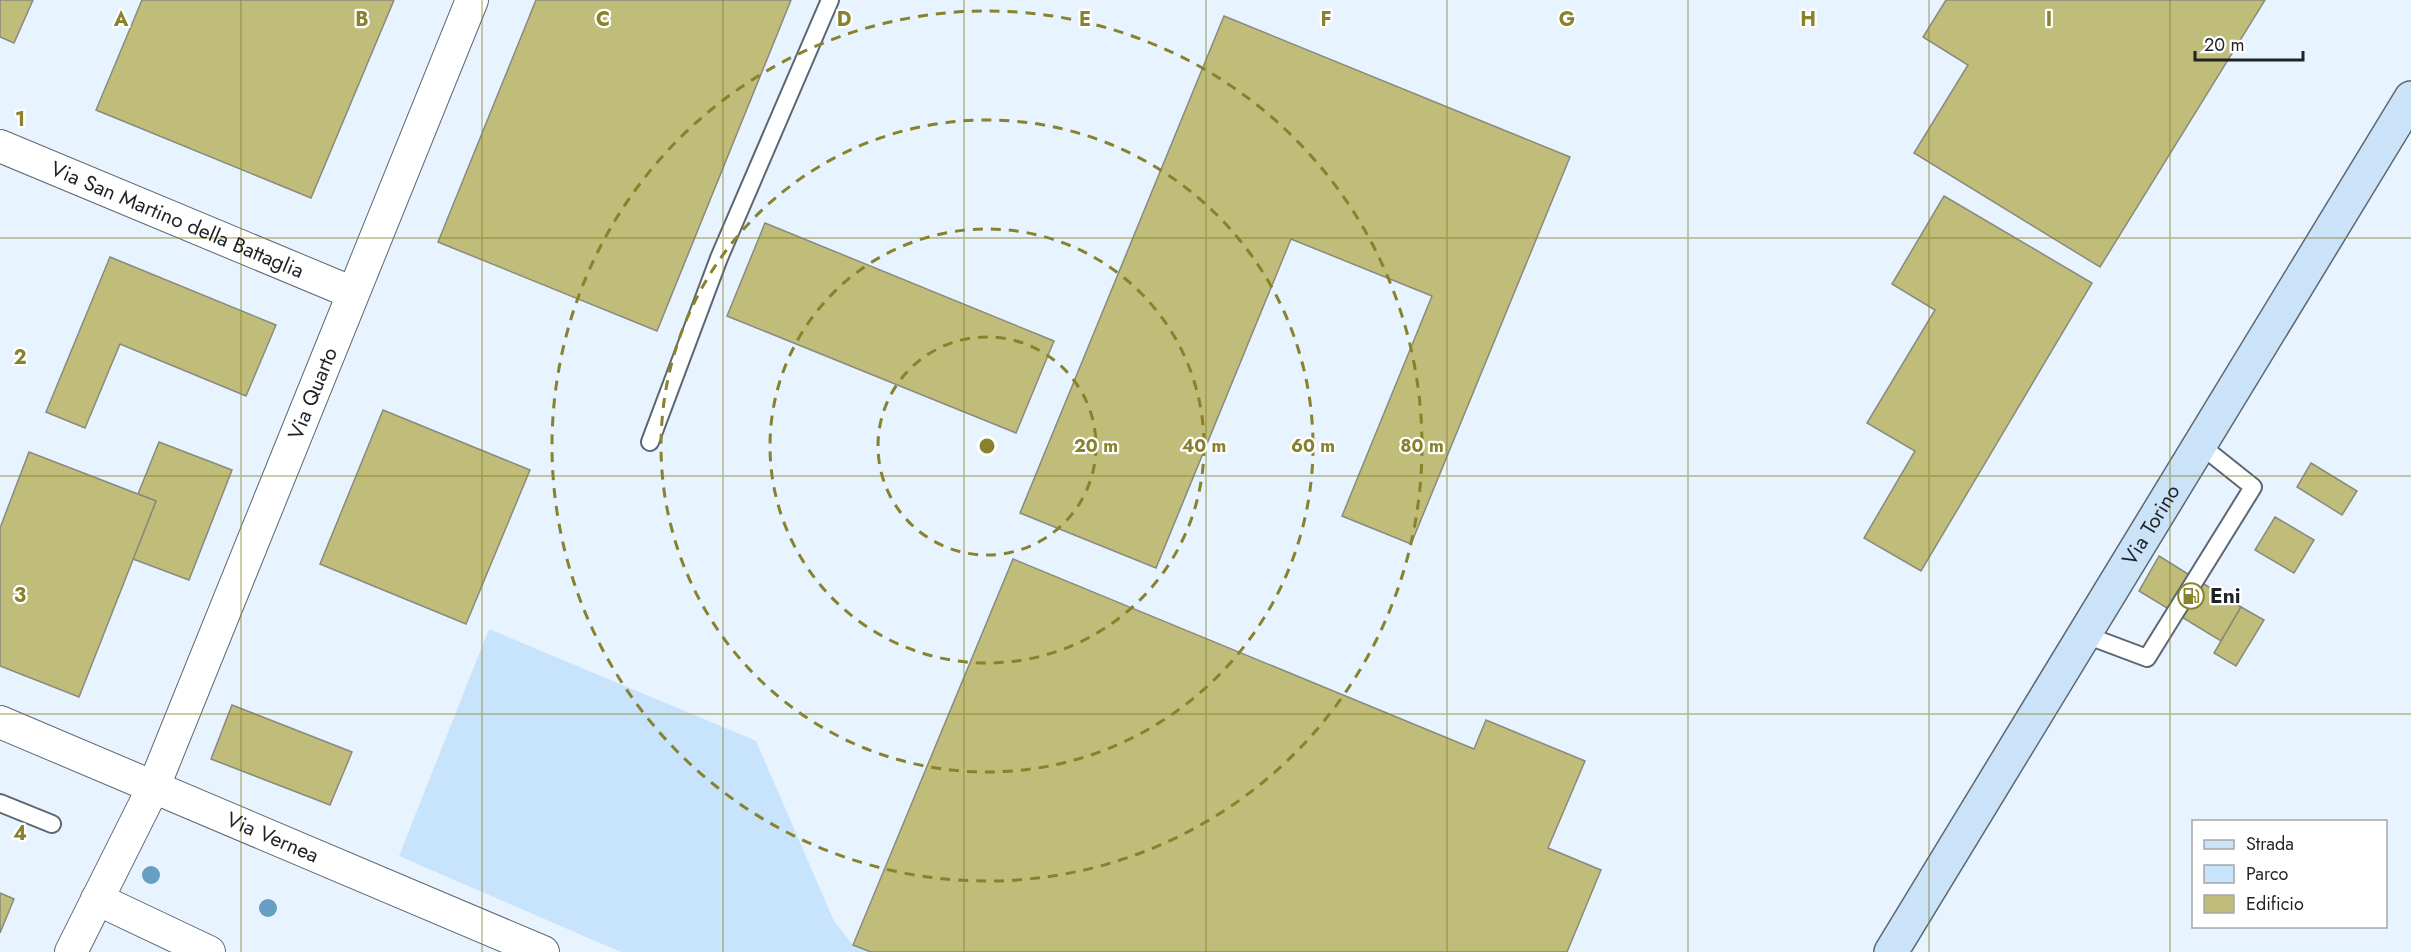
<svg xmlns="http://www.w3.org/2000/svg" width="2411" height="952" viewBox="0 0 2411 952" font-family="Jost,sans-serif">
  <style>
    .green { fill: #c8e3fc }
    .building { fill: #bfbd79; stroke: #8a8a7d; stroke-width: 1.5 }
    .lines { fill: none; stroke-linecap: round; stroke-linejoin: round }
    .lane-casing { stroke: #5d6771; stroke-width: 20 }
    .street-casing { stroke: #5d6771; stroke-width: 34 }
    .secondary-casing { stroke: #5d6771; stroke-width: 36 }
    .lane { stroke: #fff; stroke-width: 16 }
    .street { stroke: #fff; stroke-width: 32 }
    .secondary { stroke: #cae3f9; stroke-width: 33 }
    .tree { fill: #689ec3 }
    .grid { fill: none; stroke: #87822b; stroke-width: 1.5; stroke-opacity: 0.55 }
    .ring { fill: none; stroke: #87822b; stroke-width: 3; stroke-dasharray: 10 8 }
    .labels { text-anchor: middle; stroke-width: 4.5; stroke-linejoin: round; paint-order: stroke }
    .street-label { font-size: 21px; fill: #1f2327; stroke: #fff }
    .poi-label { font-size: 21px; font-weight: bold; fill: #1f2327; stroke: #fff; text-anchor: start }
    .grid-label { font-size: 20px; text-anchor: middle; font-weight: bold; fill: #87822b; stroke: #fff; stroke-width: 4.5; stroke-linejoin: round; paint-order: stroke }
    .centre { fill: #87822b; stroke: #fff; stroke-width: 3 }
    .ring-label { font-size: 18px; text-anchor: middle; font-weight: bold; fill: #87822b; stroke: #fff; stroke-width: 4.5; stroke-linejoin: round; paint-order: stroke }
  </style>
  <rect width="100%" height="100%" fill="#e7f3fe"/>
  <!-- green -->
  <polygon class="green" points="489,629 756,741 834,921 853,945 871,952 621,952 399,856"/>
  <!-- building -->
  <g class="building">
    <polygon points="0,0 33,0 14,43 0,37"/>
    <polygon points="142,0 394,0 311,198 96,110"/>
    <polygon points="536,0 791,0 657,331 438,242"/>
    <polygon points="1946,0 2265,0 2100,267 1914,153 1968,65 1923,37"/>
    <polygon points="1224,16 1570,157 1411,544 1342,516 1432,296 1291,239 1156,568 1020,513"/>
    <polygon points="1944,196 2092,283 1921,571 1864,538 1915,451 1867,423 1935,310 1892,284"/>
    <polygon points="765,223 1054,341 1016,433 727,316"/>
    <polygon points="110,257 276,325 246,396 120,344 85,428 46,412"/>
    <polygon points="383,410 530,470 466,624 320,564"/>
    <polygon points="159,442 232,470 189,580 133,559 156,501 138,494"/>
    <polygon points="29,452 156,501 79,697 0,666 0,528"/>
    <polygon points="2311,463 2357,491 2342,515 2297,487"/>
    <polygon points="2275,517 2314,540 2294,573 2255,550"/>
    <polygon points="2159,556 2241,607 2221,641 2139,591"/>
    <polygon points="1013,559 1474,749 1486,720 1585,761 1548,848 1601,870 1567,952 871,952 853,945"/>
    <polygon points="2241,607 2264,620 2236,666 2214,653"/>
    <polygon points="232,705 352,752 330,805 211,759"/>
    <polygon points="0,893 14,899 0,933"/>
  </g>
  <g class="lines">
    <!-- lane casing -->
    <g class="lane-casing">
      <g id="lane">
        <polyline points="650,442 719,258 830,0"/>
        <polyline points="2083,634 2147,658 2253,487 2199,444"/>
        <polyline points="0,803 52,824"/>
      </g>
    </g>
    <!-- street casing -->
    <g class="street-casing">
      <g id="street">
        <path id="s1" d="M0 146 353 293"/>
        <path id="s2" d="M0 722 543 952"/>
        <polyline points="97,899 209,952"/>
        <path id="s3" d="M71 952 154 786 472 0"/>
      </g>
    </g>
    <!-- secondary casing -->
    <g class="secondary-casing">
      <g id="secondary">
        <path id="s4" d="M1891 952 2411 98"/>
      </g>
    </g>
    <!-- lane -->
    <use href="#lane" class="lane"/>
    <!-- street -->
    <use href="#street" class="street"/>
    <!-- secondary -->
    <use href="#secondary" class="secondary"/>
  </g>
  <!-- trees -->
  <g class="tree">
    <circle cx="151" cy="875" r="9"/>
    <circle cx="268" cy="908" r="9"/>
  </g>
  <!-- grid -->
  <path class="grid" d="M241 0V952M482 0V952M723 0V952M964 0V952M1206 0V952M1447 0V952M1688 0V952M1929 0V952M2170 0V952M0 238H2411M0 476H2411M0 714H2411"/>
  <!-- distance rings -->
  <g class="ring">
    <circle cx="987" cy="446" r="109"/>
    <circle cx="987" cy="446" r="217"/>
    <circle cx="987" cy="446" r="326"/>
    <circle cx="987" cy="446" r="435"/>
  </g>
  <!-- icons -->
  <defs>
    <g id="fuel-ring" transform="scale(1.35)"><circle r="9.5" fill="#fff" stroke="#87822b" stroke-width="1.5"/><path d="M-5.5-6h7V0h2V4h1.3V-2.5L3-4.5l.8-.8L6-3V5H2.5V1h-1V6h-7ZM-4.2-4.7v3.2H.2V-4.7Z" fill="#87822b"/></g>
  </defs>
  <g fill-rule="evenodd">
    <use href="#fuel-ring" x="2191" y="596"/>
  </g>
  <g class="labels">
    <!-- street labels -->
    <g class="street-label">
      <text dy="7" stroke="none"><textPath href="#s1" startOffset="192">Via San Martino della Battaglia</textPath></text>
      <text dy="7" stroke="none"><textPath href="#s3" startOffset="609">Via Quarto</textPath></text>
      <text dy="7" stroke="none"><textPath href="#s4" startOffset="500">Via Torino</textPath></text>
      <text dy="7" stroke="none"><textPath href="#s2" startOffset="296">Via Vernea</textPath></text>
    </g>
    <!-- poi labels -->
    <g class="poi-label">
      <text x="2210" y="603">Eni</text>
    </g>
  </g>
  <g class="grid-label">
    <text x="121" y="26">A</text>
    <text x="362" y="26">B</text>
    <text x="603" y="26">C</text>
    <text x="844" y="26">D</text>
    <text x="1085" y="26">E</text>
    <text x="1326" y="26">F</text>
    <text x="1567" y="26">G</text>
    <text x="1808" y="26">H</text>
    <text x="2049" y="26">I</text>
    <text x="20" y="126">1</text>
    <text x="20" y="364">2</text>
    <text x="20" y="602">3</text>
    <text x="20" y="840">4</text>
  </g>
  <circle cx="987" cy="446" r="9" class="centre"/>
  <g class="ring-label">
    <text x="1096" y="452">20 m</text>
    <text x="1204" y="452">40 m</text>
    <text x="1313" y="452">60 m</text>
    <text x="1422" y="452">80 m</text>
  </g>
  <!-- legend -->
  <rect x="2192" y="820" width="195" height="108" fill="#ffffff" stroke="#a5a7a9" stroke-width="1.5"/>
  <rect x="2204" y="840" width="30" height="9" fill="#cae3f9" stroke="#a5a7a9" stroke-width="1.5"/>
  <text x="2246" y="850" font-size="18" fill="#1f2327">Strada</text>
  <rect x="2204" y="865" width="30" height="18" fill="#c8e3fc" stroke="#a5a7a9" stroke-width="1.5"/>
  <text x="2246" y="880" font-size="18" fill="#1f2327">Parco</text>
  <rect x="2204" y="895" width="30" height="18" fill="#bfbd79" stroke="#a5a7a9" stroke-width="1.5"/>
  <text x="2246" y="910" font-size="18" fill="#1f2327">Edificio</text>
  <!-- scale -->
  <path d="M2195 51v9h108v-9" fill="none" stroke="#1f2327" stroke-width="3"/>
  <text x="2204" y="51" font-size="18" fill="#1f2327" stroke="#ffffff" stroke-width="4.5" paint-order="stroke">20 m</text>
</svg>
